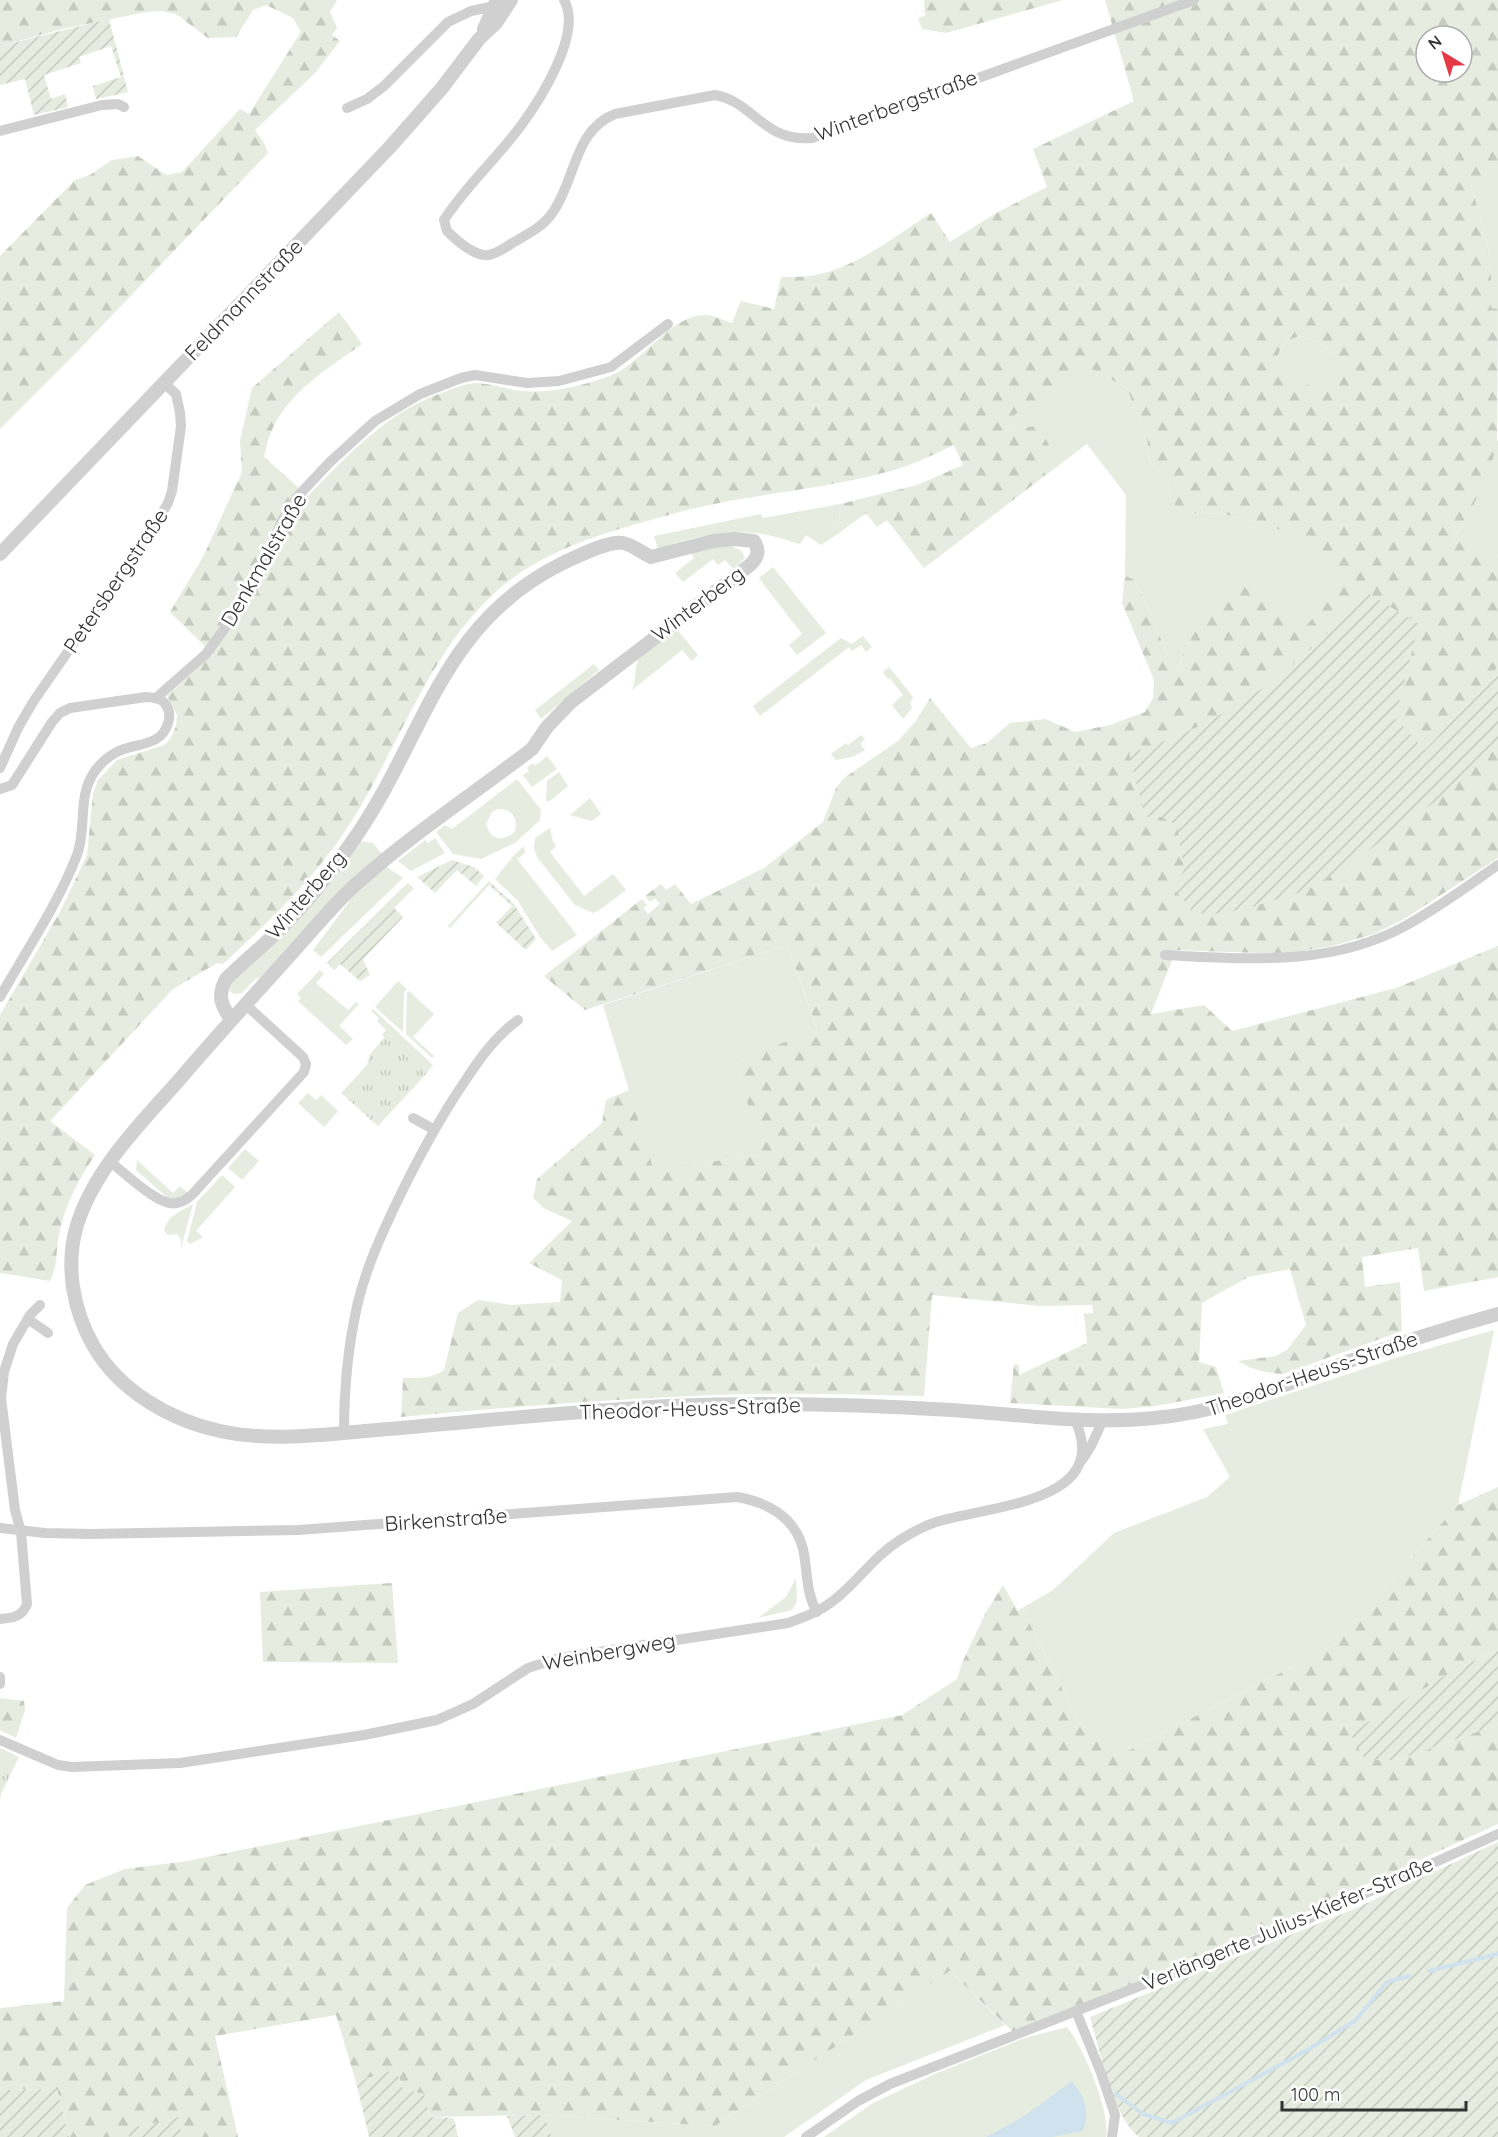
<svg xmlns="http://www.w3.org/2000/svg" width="1498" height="2137" viewBox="0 0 1498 2137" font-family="Quicksand,sans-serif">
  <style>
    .grass { fill: #e6ecdf; fill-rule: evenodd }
    .forest { fill: url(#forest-firs); fill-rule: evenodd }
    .park { fill: url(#park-tufts) }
    .garden { fill: url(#garden-furrows) }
    .water { fill: #cfe2ee }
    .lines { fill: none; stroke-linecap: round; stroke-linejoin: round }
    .stream { stroke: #cfe2ee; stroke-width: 4 }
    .minor { stroke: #d0d0d0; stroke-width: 10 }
    .tertiary { stroke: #d0d0d0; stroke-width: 14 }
    .labels { text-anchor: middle; stroke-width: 6; stroke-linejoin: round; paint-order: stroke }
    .street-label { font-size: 21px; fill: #333; stroke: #fff }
  </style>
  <defs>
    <pattern id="forest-firs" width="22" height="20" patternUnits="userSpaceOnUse" patternTransform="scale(1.5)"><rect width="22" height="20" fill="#e6ecdf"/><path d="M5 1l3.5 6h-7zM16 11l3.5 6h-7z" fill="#c6cbc0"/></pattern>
    <pattern id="park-tufts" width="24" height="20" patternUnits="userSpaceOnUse" patternTransform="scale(1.5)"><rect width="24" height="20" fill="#e6ecdf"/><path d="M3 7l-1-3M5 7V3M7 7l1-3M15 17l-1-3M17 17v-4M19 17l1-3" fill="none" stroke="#c6cbc0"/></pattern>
    <pattern id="garden-furrows" width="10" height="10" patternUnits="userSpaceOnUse" patternTransform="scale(1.5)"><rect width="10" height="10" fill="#e6ecdf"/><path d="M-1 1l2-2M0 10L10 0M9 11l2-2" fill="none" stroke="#c6cbc0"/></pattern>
  </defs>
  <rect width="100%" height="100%" fill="#fff"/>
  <!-- grass -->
  <g class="grass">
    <polygon points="1498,166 1498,309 1491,309 1491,272 1488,248 1471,184 1493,167"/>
    <path d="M1301 336 1318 342 1343 361 1318 394 1277 362C1278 347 1287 339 1301 336Z"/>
    <polygon points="1090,368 1127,388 1147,439 1150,462 1168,481 1172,501 1189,513 1223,514 1250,520 1288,532 1354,575 1301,631 1255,590 1190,631 1179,668 1172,667 1148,607 1134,580 1125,575 1126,495 1087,444 1046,475 1042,470 1035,426 1008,430 1002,422"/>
    <polygon points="1498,439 1498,557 1453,540 1466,520"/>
    <path d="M840 504 839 533 821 545 806 535 800 544C785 540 770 534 755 533 721 530 689 538 658 549L654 536 761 514 763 518Z"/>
    <polygon points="718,546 731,546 742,551 745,558 733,569 725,560 718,565 713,559 683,582 675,573 694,558 690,551"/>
    <polygon points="773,567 826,633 797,655 789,645 802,634 759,578"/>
    <path d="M676 628 698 655 692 661 682 650 632 690C637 678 634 664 640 656Z"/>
    <polygon points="863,636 872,647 866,652 861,645 852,651 849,647 760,716 753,706 841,638 852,644"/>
    <polygon points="594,664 599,670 541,719 535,710"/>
    <polygon points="889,667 913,697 910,703 912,708 903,719 892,705 903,695 890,678 888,679 883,672"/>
    <polygon points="861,735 865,739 860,744 865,750 852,757 836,760 831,754 846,743 848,745"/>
    <polygon points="547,756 557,769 532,787 523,775 529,771 527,768 533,763 535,766"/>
    <polygon points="559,772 568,786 550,801 546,801 547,781"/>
    <path d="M517 779 541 810 540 820 515 843 481 859 453 854 436 832 445 825 452 829ZM498 809C512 809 518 818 515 831 504 843 490 840 486 824L492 812Z"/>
    <polygon points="590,798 601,814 592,821 570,815"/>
    <polygon points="550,828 553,842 556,846 550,852 584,896 613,874 626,890 601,909 593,913 575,905 537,857 534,848 535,838"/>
    <polygon points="435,838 445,853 411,871 398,861 425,840 428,843"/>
    <polygon points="361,841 373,843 382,854 342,890 259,979 256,978 242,993 233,994 230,991 229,985 309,908"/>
    <polygon points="524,846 525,853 517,859 577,935 552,951 540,937 518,901 495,879 514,855"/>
    <polygon points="385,866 403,878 321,957 313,950 352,898"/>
    <polygon points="787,945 817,1029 737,1063 762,1155 708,1162 654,1172 603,1005"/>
    <polygon points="320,970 324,974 316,983 348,1010 356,1002 359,1004 339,1026 353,1039 346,1045 298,1001 301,998 297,994"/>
    <polygon points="398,981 407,989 404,992 403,1032 375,1007"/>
    <polygon points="409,991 434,1014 413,1037 434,1056 432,1058 406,1034 407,993"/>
    <polygon points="373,1009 433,1065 426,1074 382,1035 386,1030 377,1021 379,1018 371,1011"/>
    <polygon points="308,1093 316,1100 321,1095 338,1111 324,1127 298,1103"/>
    <polygon points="245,1149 259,1161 242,1180 228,1168"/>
    <polygon points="137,1160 173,1193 180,1186 188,1193 176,1199 169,1199 136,1170"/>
    <polygon points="222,1175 235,1187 196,1231 203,1237 190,1244 187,1241 197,1202"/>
    <path d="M193 1204 181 1248V1239L177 1234 168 1235 164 1231C167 1215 181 1212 193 1204Z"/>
    <polygon points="1494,1330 1458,1505 1333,1646 1118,1756 1077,1719 1022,1608 1053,1590 1114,1533 1207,1497 1230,1477 1203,1429 1228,1424 1225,1415 1399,1357"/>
    <polygon points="796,1578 797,1602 792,1610 758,1618 786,1597"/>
    <polygon points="950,1971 1005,2025 866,2080 784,2137 552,2137 544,2115 715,2126"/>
    <path d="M1067 2027C1084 2048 1110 2111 1106 2137H824L873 2103 937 2073 1025 2038Z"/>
  </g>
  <!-- forest -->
  <g class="forest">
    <polygon points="0,0 337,0 330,12 337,28 332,35 340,41 315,73 255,130 264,143 268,153 70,359 0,429 0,256 75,180 90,175 112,160 138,156 166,175 182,172 240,109 249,114 301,32 293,18 266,5 253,10 236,37 208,38 176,14 161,11 146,12 62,29 0,46"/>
    <polygon points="924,0 1063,0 946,33 922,29 918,18 925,16"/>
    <path d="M1105 0H1498V166L1493 167 1471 184 1488 248 1491 272V308L1498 309 1497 446 1485 481 1466 520 1453 539 1498 557V858L1404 919 1374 934 1332 946 1284 954 1176 950 1151 1014 1204 1005 1232 1031 1396 988 1498 946V1277L1424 1291 1418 1248 1362 1257 1365 1287 1400 1282 1402 1331 1283 1374C1266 1373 1252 1370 1238 1361L1276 1356 1287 1350 1306 1325 1290 1269 1248 1277 1202 1303 1199 1362 1216 1367 1224 1393 1156 1406 1122 1409 1010 1403 1014 1364 1019 1365V1375L1087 1343 1084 1314 1093 1313 1092 1305 1040 1306 932 1295 924 1396C847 1394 769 1392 692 1396 595 1400 498 1408 401 1417L403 1378C418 1378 432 1379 444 1370L458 1313 478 1300 511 1305 560 1302 562 1280 529 1263 572 1221 545 1209 533 1198 537 1179 602 1123 606 1100 629 1090 654 1171 708 1162 761 1155 737 1063 817 1028 787 945 585 1010 544 976 642 899 647 905 643 908 648 914 660 904 655 898 650 902 645 896 661 884 666 890 675 884 691 904 764 868 823 822 836 788 844 778 898 741 915 722 930 698 971 748 987 743 1010 723 1046 719 1075 732 1110 725 1145 712 1153 698 1154 680 1122 603 1125 575 1134 580 1148 607 1172 667 1179 668C1183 657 1185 644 1189 632 1198 610 1229 575 1256 591 1270 599 1288 620 1301 631L1353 575 1287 532 1250 520 1223 514 1189 513 1181 511 1172 502 1168 481 1150 462 1147 439 1127 388 1090 368 1003 422 1008 430 1035 426C1051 443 1054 449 1042 470L1046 475 924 568 887 520 877 527 866 513 839 533 840 504 917 485 963 465 954 445C931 456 908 467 883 473 821 489 757 494 695 508 672 514 649 520 626 527 589 538 553 551 521 572 434 632 405 737 351 822 317 876 270 921 223 964L217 963 173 989 50 1121 95 1155C79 1179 64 1206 59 1235 55 1255 59 1261 50 1281L0 1273V1015L61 910 87 855 93 793 98 780 117 760 164 745 171 738 176 726 177 715 167 696 213 654 170 612 203 557 242 472 240 441 252 388 339 312 362 344C329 368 289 391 272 430 268 438 266 448 264 457L308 496C348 454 391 409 447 391 457 387 468 383 478 383 494 384 508 390 523 391 550 394 587 385 612 375 642 363 671 314 706 315 714 315 724 321 732 323L741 301 774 309 781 277C791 277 800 277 810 276 855 269 894 237 931 213L950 242 998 212 1047 187 1033 149 1134 101ZM1426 36H1462V72H1426ZM1301 336 1318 342 1343 361 1318 393 1277 362C1278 347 1287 339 1301 336Z"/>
    <polygon points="1498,1487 1498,1649 1453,1671 1398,1760 1498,1724 1498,1824 1271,1928 1013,2032 950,1971 715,2126 544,2115 430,2117 424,2094 403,2089 396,2069 356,2082 336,2015 215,2036 238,2137 182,2137 178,2118 128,2129 129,2137 69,2137 57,2089 0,2090 0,2008 64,2001 67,1908 85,1885 125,1869 188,1861 902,1715 957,1679 962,1663 985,1614 1003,1585 1018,1611 1022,1608 1077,1719 1118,1756 1333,1646 1458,1505"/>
    <polygon points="392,1583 398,1663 263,1662 260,1592"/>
    <polygon points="0,1698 24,1701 25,1710 16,1738 0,1730"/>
  </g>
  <!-- park -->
  <g class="park">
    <polygon points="385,1037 426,1074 378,1126 341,1093 367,1065 370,1054"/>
    <polygon points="0,1748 19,1757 1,1794 0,1800"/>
  </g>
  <!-- garden -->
  <g class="garden">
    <polygon points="109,19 128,92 96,99 93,86 121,77 111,46 79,57 81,63 44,75 51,99 65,94 68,107 34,115 25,79 0,85 0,46"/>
    <path d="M1364 591 1419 624 1395 718 1425 750 1484 687 1498 665V746L1445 794 1346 867 1305 891 1248 908 1208 915 1193 911 1173 888 1184 870 1177 825 1161 817H1145L1129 753C1221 727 1306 666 1364 591Z"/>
    <polygon points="452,860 474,867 484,876 476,886 457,870 435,893 417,877"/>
    <polygon points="489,881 514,904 536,939 526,950 496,923 512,906 489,885 450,928 448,926"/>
    <polygon points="408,883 414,888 394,908 403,917 363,959 370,975 360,981 340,964 334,970 327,963"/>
    <polygon points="1498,1649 1498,1724 1398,1760 1365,1760 1350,1733 1453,1671"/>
    <path d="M1498 1842V2137H1139C1112 2116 1100 2050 1090 2017L1354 1909Z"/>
    <polygon points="396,2069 403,2089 424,2094 430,2117 454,2118 458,2137 369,2137 356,2082"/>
    <polygon points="57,2089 69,2137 0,2137 0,2090"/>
    <polygon points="544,2115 552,2137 515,2137 507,2116"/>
    <polygon points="178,2117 182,2137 129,2137 128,2129"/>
  </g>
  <!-- water -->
  <path class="water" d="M1072 2081C1085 2100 1090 2107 1083 2131L1052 2137H986L1023 2117Z"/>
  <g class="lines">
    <!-- stream -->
    <g class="stream">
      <polyline points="1429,1971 1498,1954"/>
      <polyline points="1116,2094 1143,2114 1172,2123 1304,2052 1355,2021 1387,1982 1409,1976"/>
    </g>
    <!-- minor -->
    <g class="minor">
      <path d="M564 0C583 33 540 100 520 127 496 159 466 186 444 220L447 231C456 240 475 257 489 255 498 253 506 247 514 242 528 234 544 226 553 212 576 179 574 130 615 114L715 95C754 102 763 142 812 138L1194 0"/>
      <polyline points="347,108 367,99 384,86 448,22 471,11 495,6"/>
      <polyline points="0,131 102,105 118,104 124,107"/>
      <polyline points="156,698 206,654 230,621 264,562 282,521 297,497 330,462 375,421 420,394 461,378 475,375 527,383 559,381 611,367 668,324"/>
      <polyline points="0,768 18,728 33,702 152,530 168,503 172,491 181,426 180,413 176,394 164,383"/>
      <path d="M0 789 12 785 52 722 60 713 70 708 146 697C154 698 162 698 166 705 170 711 170 717 168 723 161 748 134 742 115 753 108 757 100 764 95 771 77 795 87 829 77 855 59 902 25 953 0 997"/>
      <path d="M1165 955C1247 959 1332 967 1407 925 1438 908 1468 886 1498 865"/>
      <polyline points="413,1118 433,1129"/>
      <path d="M109 1161C124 1172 160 1208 177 1203 187 1201 194 1193 200 1186L304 1072 306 1064 303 1057 245 1004"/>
      <polyline points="28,1319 48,1333"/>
      <path d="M344 1432C344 1388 348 1345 358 1302 366 1269 380 1238 394 1208 415 1164 437 1122 465 1081 480 1058 495 1037 518 1020"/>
      <polyline points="1082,1460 1091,1446 1103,1420"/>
      <path d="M0 1528 45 1533 92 1534 299 1530 737 1497C767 1502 795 1517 803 1549 808 1571 805 1591 817 1612"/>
      <path d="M0 1619C13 1618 22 1617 27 1604L21 1532 15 1510 1 1398 4 1372 13 1344 30 1315 40 1305"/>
      <polyline points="0,1677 0,1684"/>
      <path d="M0 1740 58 1765 72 1767 180 1763 364 1735 437 1720 473 1704 528 1668 559 1658 788 1623C804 1617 819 1612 833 1601 857 1583 873 1557 900 1540 911 1533 924 1526 936 1522 985 1506 1114 1504 1075 1420"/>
      <polyline points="1076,2011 1101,2073 1115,2115 1112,2137"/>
      <polyline points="806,2137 858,2101 890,2084 1290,1927 1498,1834"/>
    </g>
    <!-- tertiary -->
    <g class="tertiary">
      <polyline points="484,29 497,0"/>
      <polyline points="0,554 390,147 442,88 479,39 496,23 511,0"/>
      <path d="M231 1020C221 1004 217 996 226 979 243 962 262 947 279 930 307 903 332 871 354 839 426 736 439 624 563 563 576 557 609 540 623 543 633 545 642 553 651 557L713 541 734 539 754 541C760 551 758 557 750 565L571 702 547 727 532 749C476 792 415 832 362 879 339 898 320 922 300 944 260 989 219 1033 180 1079 141 1123 95 1168 77 1225 65 1265 73 1310 93 1345 119 1391 170 1420 220 1431 274 1443 334 1433 388 1429 482 1421 575 1411 669 1406 763 1402 857 1404 951 1410 1018 1414 1086 1425 1154 1418 1225 1412 1282 1385 1347 1362 1397 1344 1447 1328 1498 1314"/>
    </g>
  </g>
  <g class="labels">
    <!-- street labels -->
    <g class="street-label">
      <text transform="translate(896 106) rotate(-20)" y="7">Winterbergstraße</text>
      <text transform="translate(244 300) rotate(-46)" y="7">Feldmannstraße</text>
      <text transform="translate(264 560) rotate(-60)" y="7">Denkmalstraße</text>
      <text transform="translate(116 581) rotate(-56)" y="7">Petersbergstraße</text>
      <text transform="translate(698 604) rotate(-37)" y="7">Winterberg</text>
      <text transform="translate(306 895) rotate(-49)" y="7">Winterberg</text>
      <text transform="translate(1312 1374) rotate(-19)" y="7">Theodor-Heuss-Straße</text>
      <text transform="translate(690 1409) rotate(-2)" y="7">Theodor-Heuss-Straße</text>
      <text transform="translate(446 1520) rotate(-4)" y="7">Birkenstraße</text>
      <text transform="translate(609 1652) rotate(-10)" y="7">Weinbergweg</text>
      <text transform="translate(1288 1924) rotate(-23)" y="7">Verlängerte Julius-Kiefer-Straße</text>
    </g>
  </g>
  <!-- north arrow -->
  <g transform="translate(1444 54) rotate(322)"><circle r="28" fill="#ffffff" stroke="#adadad" stroke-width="1.5"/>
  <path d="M0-4.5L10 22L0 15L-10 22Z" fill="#e63946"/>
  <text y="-9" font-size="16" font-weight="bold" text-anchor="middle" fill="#333333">N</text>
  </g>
  <!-- scale -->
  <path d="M1282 2101v9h184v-9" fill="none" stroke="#333333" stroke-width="3"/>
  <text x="1291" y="2101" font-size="18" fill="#333333" stroke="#ffffff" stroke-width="4.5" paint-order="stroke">100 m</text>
</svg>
